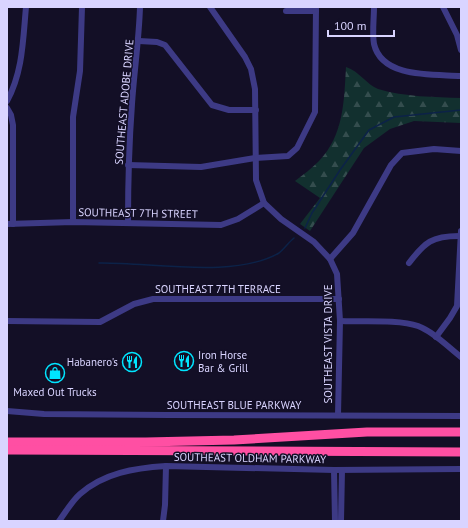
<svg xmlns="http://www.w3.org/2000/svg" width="468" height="528" viewBox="0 0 468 528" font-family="'PT Sans',sans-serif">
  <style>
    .forest { fill: url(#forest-firs) }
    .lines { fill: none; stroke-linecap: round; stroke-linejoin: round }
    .stream { stroke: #0c2248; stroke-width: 1.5 }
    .minor { stroke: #3d3a85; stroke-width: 6 }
    .highway { stroke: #ff4fa3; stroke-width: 9 }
    .labels { text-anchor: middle; stroke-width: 3; stroke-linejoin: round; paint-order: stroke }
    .street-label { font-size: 11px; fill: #d9d4ff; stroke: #130f26 }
    .poi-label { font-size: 11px; fill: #d9d4ff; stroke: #130f26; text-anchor: start }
  </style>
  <defs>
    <pattern id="forest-firs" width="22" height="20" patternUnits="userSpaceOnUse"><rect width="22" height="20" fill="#12302f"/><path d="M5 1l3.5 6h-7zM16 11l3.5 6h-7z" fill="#344d4e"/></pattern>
  </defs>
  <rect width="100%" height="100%" fill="#130f26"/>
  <!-- forest -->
  <path class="forest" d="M346 67C359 71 367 85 378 89 405 97 434 97 461 98V123L414 121 390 129 364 148 310 231 300 224 320 198 295 181C303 175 312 168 319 161 344 135 344 101 346 67Z"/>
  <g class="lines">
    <!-- stream -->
    <g class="stream">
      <polyline points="305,228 312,213 340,170 369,130 394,117 461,110"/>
      <path d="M99 263C150 262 234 279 279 253 284 249 289 242 294 238"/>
    </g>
    <!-- minor -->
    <g class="minor">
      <polyline points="210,7 245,57 251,69 255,89 256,180 264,203 281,219 314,242 330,259 337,274 340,321 338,415"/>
      <path d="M374 7C374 19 372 33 374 44 382 79 435 74 461 76"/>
      <polyline points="443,7 457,35 461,50"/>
      <polyline points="286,11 316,11"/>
      <polyline points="139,41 157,42 165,45 212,105 229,110 256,110"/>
      <path d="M7 101C23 72 23 39 26 7"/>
      <polyline points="7,108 11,115 13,125 13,224"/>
      <polyline points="128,165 201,167 255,158 288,156 297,148 315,112 316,7"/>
      <polyline points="73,222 73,117 80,71 82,7"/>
      <path d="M128 223C128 184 129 144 132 104 134 72 139 40 140 7"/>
      <polyline points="7,224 73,222 221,225 238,219 264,203"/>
      <polyline points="330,259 353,233 391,165 402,153 434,149 461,151"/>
      <path d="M409 263C425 242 432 236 459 236"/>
      <polyline points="7,321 100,322 134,304 153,299 339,299"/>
      <path d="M340 321C361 322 399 319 418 326 434 332 448 347 461 357"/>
      <polyline points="436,337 450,318 457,306 461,231"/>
      <polyline points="7,411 44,414 167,415 461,416"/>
      <polyline points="334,470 335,521"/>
      <path d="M59 521C65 513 72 501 80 494 104 473 134 468 166 466L334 470 461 469"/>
      <polyline points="163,521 165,505 166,466"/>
      <polyline points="341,521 342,470"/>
    </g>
    <!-- highway -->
    <g class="highway">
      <polyline points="7,442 146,442 234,440 367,432 461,432"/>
      <polyline points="7,450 461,452"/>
    </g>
  </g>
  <!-- icons -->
  <defs>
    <g id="restaurant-ring" transform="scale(1)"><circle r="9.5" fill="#130f26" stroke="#00e5ff" stroke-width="1.5"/><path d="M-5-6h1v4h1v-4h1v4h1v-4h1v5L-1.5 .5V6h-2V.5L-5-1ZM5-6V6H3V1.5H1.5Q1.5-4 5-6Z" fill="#00e5ff"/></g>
    <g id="shop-ring" transform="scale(1)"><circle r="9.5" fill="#130f26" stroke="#00e5ff" stroke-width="1.5"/><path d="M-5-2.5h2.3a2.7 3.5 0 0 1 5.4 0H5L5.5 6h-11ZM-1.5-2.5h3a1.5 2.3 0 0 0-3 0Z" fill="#00e5ff"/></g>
  </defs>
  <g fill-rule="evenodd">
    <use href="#restaurant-ring" x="184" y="361"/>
    <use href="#restaurant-ring" x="132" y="362"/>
    <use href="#shop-ring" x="55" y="373"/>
  </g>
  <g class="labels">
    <!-- street labels -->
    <g class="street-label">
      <text transform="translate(124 102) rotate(-85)" y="4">SOUTHEAST ADOBE DRIVE</text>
      <text transform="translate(138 213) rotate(1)" y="4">SOUTHEAST 7TH STREET</text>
      <text x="218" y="293">SOUTHEAST 7TH TERRACE</text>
      <text transform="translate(328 344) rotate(-90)" y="4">SOUTHEAST VISTA DRIVE</text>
      <text x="234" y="409">SOUTHEAST BLUE PARKWAY</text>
      <text transform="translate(250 458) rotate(1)" y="4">SOUTHEAST OLDHAM PARKWAY</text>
    </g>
    <!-- poi labels -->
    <g class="poi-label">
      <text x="198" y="359">Iron Horse<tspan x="198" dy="13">Bar &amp; Grill</tspan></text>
      <text x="118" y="366" text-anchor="end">Habanero's</text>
      <text x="55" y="396" text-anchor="middle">Maxed Out Trucks</text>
    </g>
  </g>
  <!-- border -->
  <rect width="468" height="528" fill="none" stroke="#d9d4ff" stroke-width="16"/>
  <!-- scale -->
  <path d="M328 30v6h66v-6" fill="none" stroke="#d9d4ff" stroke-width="2"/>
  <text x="334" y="30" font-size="12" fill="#d9d4ff" stroke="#130f26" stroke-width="3" paint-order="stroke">100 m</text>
</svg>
